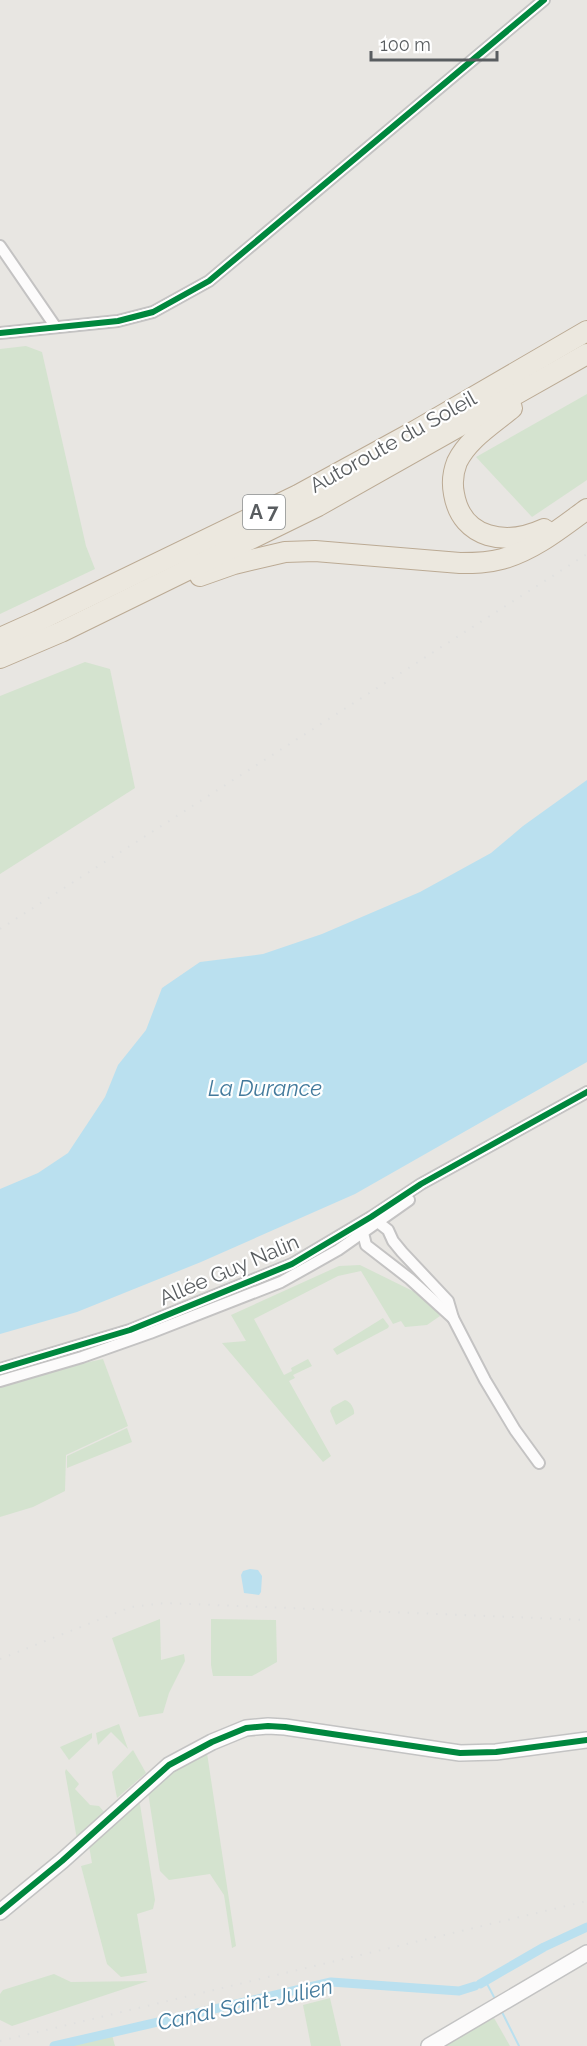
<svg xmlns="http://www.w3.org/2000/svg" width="587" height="2046" viewBox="0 0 587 2046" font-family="Raleway,sans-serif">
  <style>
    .green { fill: #d4e3cf }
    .water { fill: #bae0ef }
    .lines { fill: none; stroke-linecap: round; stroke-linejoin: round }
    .stream { stroke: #bae0ef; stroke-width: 2 }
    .canal { stroke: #bae0ef; stroke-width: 9 }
    .street-casing { stroke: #c4c3c3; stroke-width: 14 }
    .secondary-casing { stroke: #c3c3c3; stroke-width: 18 }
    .highway-casing { stroke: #bbaa94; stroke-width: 22 }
    .street { stroke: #fcfbfb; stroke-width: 10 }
    .secondary { stroke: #fcfbfb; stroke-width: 15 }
    .highway { stroke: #ece8df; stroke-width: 20 }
    .rail { stroke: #e0e0df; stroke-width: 2; stroke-dasharray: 1.5 8; stroke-linecap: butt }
    .cycleway-casing { stroke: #fff; stroke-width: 10 }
    .cycleway { stroke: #00873e; stroke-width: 6 }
    .labels { text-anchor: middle; stroke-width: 4.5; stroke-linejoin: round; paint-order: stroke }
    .shield { fill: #fff; stroke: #8b8e90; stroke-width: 1.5 }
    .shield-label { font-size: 20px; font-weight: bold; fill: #595d60 }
    .street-label { font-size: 21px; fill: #595d60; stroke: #fff }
    .water-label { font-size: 22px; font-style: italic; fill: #437a9c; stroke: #fff }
  </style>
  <rect width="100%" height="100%" fill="#e8e6e2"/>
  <!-- green -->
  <g class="green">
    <polygon points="26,346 42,352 86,546 95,569 0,614 0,349"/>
    <polygon points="587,394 587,480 532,517 476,457"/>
    <polygon points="85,662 110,669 135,788 0,874 0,696"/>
    <polygon points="360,1265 429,1299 440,1316 427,1325 405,1327 401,1321 393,1324 361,1271 338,1276 254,1319 284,1375 292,1371 291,1368 308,1359 312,1366 293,1375 295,1378 289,1381 331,1456 323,1462 222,1343 246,1341 231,1315 339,1266"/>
    <polygon points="383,1318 389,1326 388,1328 337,1355 333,1349"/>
    <polygon points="103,1359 128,1426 66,1455 65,1491 33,1507 0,1517 0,1385 84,1363"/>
    <path d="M345 1400C350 1401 355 1409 354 1414L336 1425 330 1411 332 1407Z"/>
    <polygon points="127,1428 132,1442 67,1468 67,1456"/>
    <polygon points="160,1619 161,1660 184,1654 185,1661 169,1693 163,1713 139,1717 112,1638"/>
    <polygon points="211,1619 276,1620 277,1662 252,1676 213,1676 211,1665"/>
    <polygon points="119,1724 128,1749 111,1732 98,1745 96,1733"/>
    <polygon points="92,1733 92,1738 69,1760 60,1747"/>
    <polygon points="133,1750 146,1773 117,1798 112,1772"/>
    <polygon points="207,1753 236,1946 232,1948 224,1895 210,1874 169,1880 160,1871 148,1792 167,1773"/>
    <polygon points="66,1769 79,1784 75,1789 90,1805 99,1806 105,1813 77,1839 65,1772"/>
    <polygon points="139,1798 155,1900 153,1909 137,1914 147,1973 121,1977 107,1964 81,1866 92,1863 89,1846"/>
    <polygon points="54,1974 71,1982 148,1981 12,2026 0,2020 0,1994 3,1990"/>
    <polygon points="330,1998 341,2046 311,2046 303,2005"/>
    <polygon points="494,2018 510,2046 443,2046"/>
    <polygon points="112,2035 115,2046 68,2046"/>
  </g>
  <!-- water -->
  <g class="water">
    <polygon points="587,780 587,1062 355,1194 201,1262 77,1312 0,1334 0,1189 38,1173 68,1153 105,1097 118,1065 146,1030 162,988 200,962 263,954 322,934 420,892 491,853 523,826"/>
    <polygon points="250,1569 258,1570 262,1576 261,1592 259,1595 244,1593 241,1575 243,1571"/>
  </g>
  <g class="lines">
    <!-- stream -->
    <g class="stream">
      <polyline points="485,1980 494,1997"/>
      <polyline points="502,2012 519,2046"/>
    </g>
    <!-- canal -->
    <g class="canal">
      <polyline points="480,1984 544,1947 587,1927"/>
      <polyline points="54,2046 331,1982 459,1991 475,1986"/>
    </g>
    <!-- street casing -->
    <g class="street-casing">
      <g id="street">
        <polyline points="0,246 55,326"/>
        <polyline points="0,333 118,321 153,312 209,281 544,0"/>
        <polyline points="374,1219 388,1230 393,1241 402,1252 448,1301 453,1318 485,1380 515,1430 539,1463"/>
        <polyline points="363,1228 363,1233 366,1245 410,1279 453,1318"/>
        <polyline points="0,1369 130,1330 292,1264 371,1217 421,1184 587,1092"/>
        <polyline points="0,1381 82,1357 150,1333 281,1282 338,1250 409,1200"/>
      </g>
    </g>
    <!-- secondary casing -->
    <g class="secondary-casing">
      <g id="secondary">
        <polyline points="0,1912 62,1861 169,1765 212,1742 246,1728 268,1726 285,1727 460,1753 496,1752 587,1740"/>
        <polyline points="429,2046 587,1953"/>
      </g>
    </g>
    <!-- highway casing -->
    <g class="highway-casing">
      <g id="highway">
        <path d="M512 408C493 424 468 439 457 462 453 472 452 484 454 494 462 540 507 546 544 529"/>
        <path d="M200 576 234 564 285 552 315 551 460 563C474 563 488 563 502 559 534 550 561 528 587 509"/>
        <polyline points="0,638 38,621 298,495 415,431 587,331"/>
        <polyline points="0,658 61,632 318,506 587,354"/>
      </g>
    </g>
    <!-- street -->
    <use href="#street" class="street"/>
    <!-- secondary -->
    <use href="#secondary" class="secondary"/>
    <!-- highway -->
    <use href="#highway" class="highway"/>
    <!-- rail -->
    <g class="rail">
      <polyline points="0,929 587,554"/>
      <polyline points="0,1659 131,1607 165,1603 587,1620"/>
      <polyline points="0,2041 587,1901"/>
    </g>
    <!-- cycleway casing -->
    <g class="cycleway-casing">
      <g id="cycleway">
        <polyline points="0,333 118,321 153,312 209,281 544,0"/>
        <polyline points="0,1369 130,1330 292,1264 371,1217 421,1184 587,1092"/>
        <polyline points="0,1912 62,1861 169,1765 212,1742 246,1728 268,1726 285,1727 460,1753 496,1752 587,1740"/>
      </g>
    </g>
    <!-- cycleway -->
    <use href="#cycleway" class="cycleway"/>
  </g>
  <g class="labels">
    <!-- shield labels -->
    <rect class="shield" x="243" y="495" width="42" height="34" rx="4.5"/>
    <g class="shield-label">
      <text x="264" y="519">A 7</text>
    </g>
    <!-- street labels -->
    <g class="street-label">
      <text transform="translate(393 442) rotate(-29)" y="7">Autoroute du Soleil</text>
      <text transform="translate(229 1270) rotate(-23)" y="7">Allée Guy Nalin</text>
    </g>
    <!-- water labels -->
    <g class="water-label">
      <text x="265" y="1096">La Durance</text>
      <text transform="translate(245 2004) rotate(-12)" y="8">Canal Saint-Julien</text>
    </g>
  </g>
  <!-- scale -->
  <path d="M371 51v9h126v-9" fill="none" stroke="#595d60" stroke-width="3"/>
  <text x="380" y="51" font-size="18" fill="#595d60" stroke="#ffffff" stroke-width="4.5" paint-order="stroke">100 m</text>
</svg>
